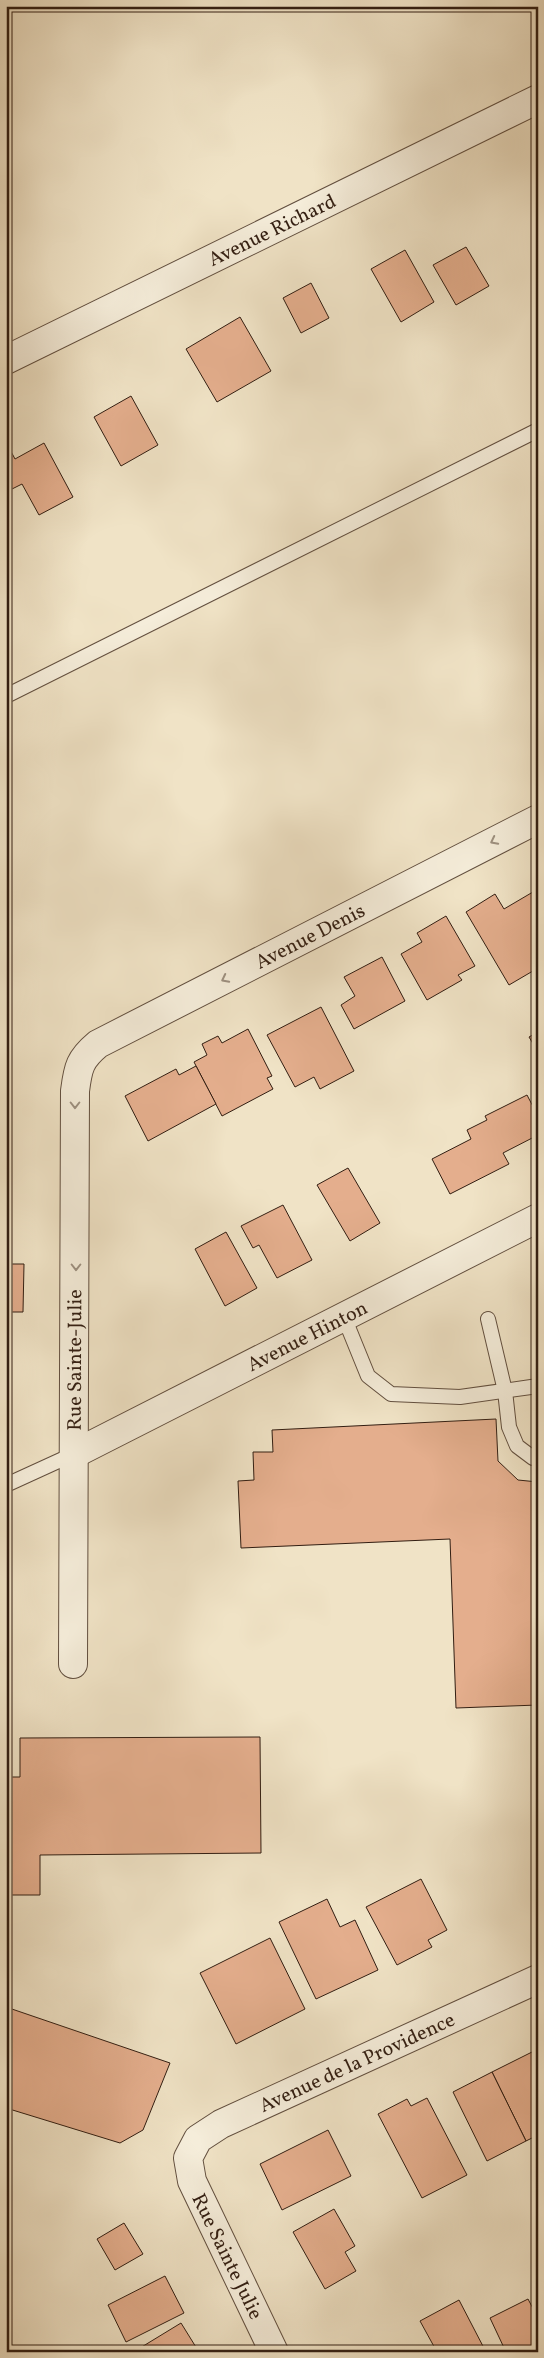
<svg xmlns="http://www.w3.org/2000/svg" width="544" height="2358" viewBox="0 0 544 2358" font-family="Vollkorn,serif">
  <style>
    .building { fill: #e4ae8d; stroke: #321e12 }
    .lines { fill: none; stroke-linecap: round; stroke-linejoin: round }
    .lane-casing { stroke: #624f3f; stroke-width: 16 }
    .street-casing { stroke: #624f3f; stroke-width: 30 }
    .lane { stroke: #f5edda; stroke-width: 14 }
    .street { stroke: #f5edda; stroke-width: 28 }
    .oneway { stroke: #9d9080 }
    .labels { text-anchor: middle; stroke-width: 4; stroke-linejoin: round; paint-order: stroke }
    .street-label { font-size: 20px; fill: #321e12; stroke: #f5edda }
  </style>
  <rect width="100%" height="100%" fill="#f0e3c6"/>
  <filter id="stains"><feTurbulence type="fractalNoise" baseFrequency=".004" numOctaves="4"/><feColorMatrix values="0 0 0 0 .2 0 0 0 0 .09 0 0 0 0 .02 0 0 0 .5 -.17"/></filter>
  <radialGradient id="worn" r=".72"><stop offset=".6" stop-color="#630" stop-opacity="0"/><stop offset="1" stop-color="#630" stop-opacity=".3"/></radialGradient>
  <!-- building -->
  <g class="building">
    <polygon points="466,247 489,286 456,305 433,265"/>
    <polygon points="405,250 434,302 401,322 371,269"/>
    <polygon points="311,283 329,318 301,333 283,298"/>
    <polygon points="240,317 271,371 217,402 186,349"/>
    <polygon points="131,396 158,445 121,466 94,417"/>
    <polygon points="6,442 15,459 44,443 73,497 39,515 22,484 6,492"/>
    <polygon points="538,889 538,968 509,985 466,912 495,894 504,909"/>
    <polygon points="446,916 475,966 458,975 462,980 427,1000 401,954 422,942 417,933"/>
    <polygon points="382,957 405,1001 354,1029 341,1005 355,996 344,977"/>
    <polygon points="321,1007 354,1071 320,1089 314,1077 295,1087 267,1035"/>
    <polygon points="248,1029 272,1076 267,1078 273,1089 222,1116 194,1062 207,1055 202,1044 218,1036 222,1043"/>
    <polygon points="538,1032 538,1052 529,1037"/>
    <polygon points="196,1066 216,1104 148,1141 125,1096 176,1069 179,1075"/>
    <polygon points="527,1095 538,1116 538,1135 503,1153 509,1164 450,1194 432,1159 471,1139 467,1130 487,1120 485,1116"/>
    <polygon points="348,1168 380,1223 350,1241 317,1185"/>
    <polygon points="283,1205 312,1260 277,1278 259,1245 253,1248 241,1226"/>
    <polygon points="226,1232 257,1288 225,1306 195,1249"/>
    <polygon points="6,1264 24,1264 23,1312 6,1312"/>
    <polygon points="496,1419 498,1461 518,1480 538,1482 538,1705 456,1708 450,1539 241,1548 238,1481 254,1480 253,1452 273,1452 272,1430"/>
    <polygon points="260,1737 261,1853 40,1855 40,1895 6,1895 6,1777 20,1777 20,1738"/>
    <polygon points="421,1879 447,1930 428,1940 432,1947 397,1965 366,1907"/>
    <polygon points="327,1899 340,1927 355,1920 378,1970 316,1999 279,1922"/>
    <polygon points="270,1938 305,2009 236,2044 200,1973"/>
    <polygon points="6,2007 170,2063 143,2130 120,2143 6,2108"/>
    <polygon points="538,2049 538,2135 526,2141 492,2072"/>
    <polygon points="492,2072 526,2141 487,2161 453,2092"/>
    <polygon points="427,2098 467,2175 422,2198 378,2114 407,2099 411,2106"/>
    <polygon points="328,2130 351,2176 282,2210 260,2164"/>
    <polygon points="334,2209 355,2246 345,2252 356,2271 325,2289 293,2232"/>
    <polygon points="124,2223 143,2254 115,2270 97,2239"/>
    <polygon points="165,2276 184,2313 126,2342 108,2305"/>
    <polygon points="528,2299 538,2318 538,2352 506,2352 490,2318"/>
    <polygon points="459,2300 486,2352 437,2352 420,2321"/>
    <polygon points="181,2323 199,2352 143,2352 140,2348"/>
  </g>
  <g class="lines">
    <!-- lane casing -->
    <g class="lane-casing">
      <g id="lane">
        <polyline points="6,696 538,430"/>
        <polyline points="344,1317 368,1376 391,1394 460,1397 538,1386"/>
        <polyline points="488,1319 505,1391 509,1427 517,1446 533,1458 538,1457"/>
        <polyline points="6,1485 76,1453"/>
      </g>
    </g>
    <!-- street casing -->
    <g class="street-casing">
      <g id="street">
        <path id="s1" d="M6 360 538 99"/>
        <path id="s2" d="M76 1453 538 1218"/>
        <path id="s3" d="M73 1664 75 1091C78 1067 80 1059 98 1044L538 819"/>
        <path id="s4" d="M274 2352 192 2181 188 2158 198 2139 221 2124 538 1979"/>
      </g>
    </g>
    <!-- lane -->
    <use href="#lane" class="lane"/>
    <!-- street -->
    <use href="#street" class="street"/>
  </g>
  <!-- one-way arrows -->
  <defs><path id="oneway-chevron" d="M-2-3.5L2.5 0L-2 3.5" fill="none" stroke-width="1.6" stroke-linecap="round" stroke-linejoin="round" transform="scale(1.25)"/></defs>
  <g class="oneway">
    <use href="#oneway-chevron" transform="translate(494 841) rotate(153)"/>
    <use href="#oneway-chevron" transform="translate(225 979) rotate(153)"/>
    <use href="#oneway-chevron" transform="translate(75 1105) rotate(90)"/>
    <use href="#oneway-chevron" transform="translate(76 1267) rotate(90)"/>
  </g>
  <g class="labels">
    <!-- street labels -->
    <g class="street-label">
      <text dy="7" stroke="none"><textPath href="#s1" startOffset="296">Avenue Richard</textPath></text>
      <text dy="7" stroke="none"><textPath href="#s3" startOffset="865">Avenue Denis</textPath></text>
      <text dy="7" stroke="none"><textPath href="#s2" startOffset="259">Avenue Hinton</textPath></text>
      <text dy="7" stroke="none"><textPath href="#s3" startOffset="304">Rue Sainte-Julie</textPath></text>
      <text dy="7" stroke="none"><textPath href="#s4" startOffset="411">Avenue de la Providence</textPath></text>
      <text transform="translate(228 2256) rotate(64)" y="7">Rue Sainte Julie</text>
    </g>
  </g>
  <!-- margin -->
  <rect width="544" height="2358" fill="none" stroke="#f0e3c6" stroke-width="25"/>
  <rect x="8" y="8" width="529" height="2343" fill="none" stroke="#321e12" stroke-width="2.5"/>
  <rect x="12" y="12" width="519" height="2333" fill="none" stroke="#321e12"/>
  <rect width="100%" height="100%" filter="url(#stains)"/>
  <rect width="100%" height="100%" fill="url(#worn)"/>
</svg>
